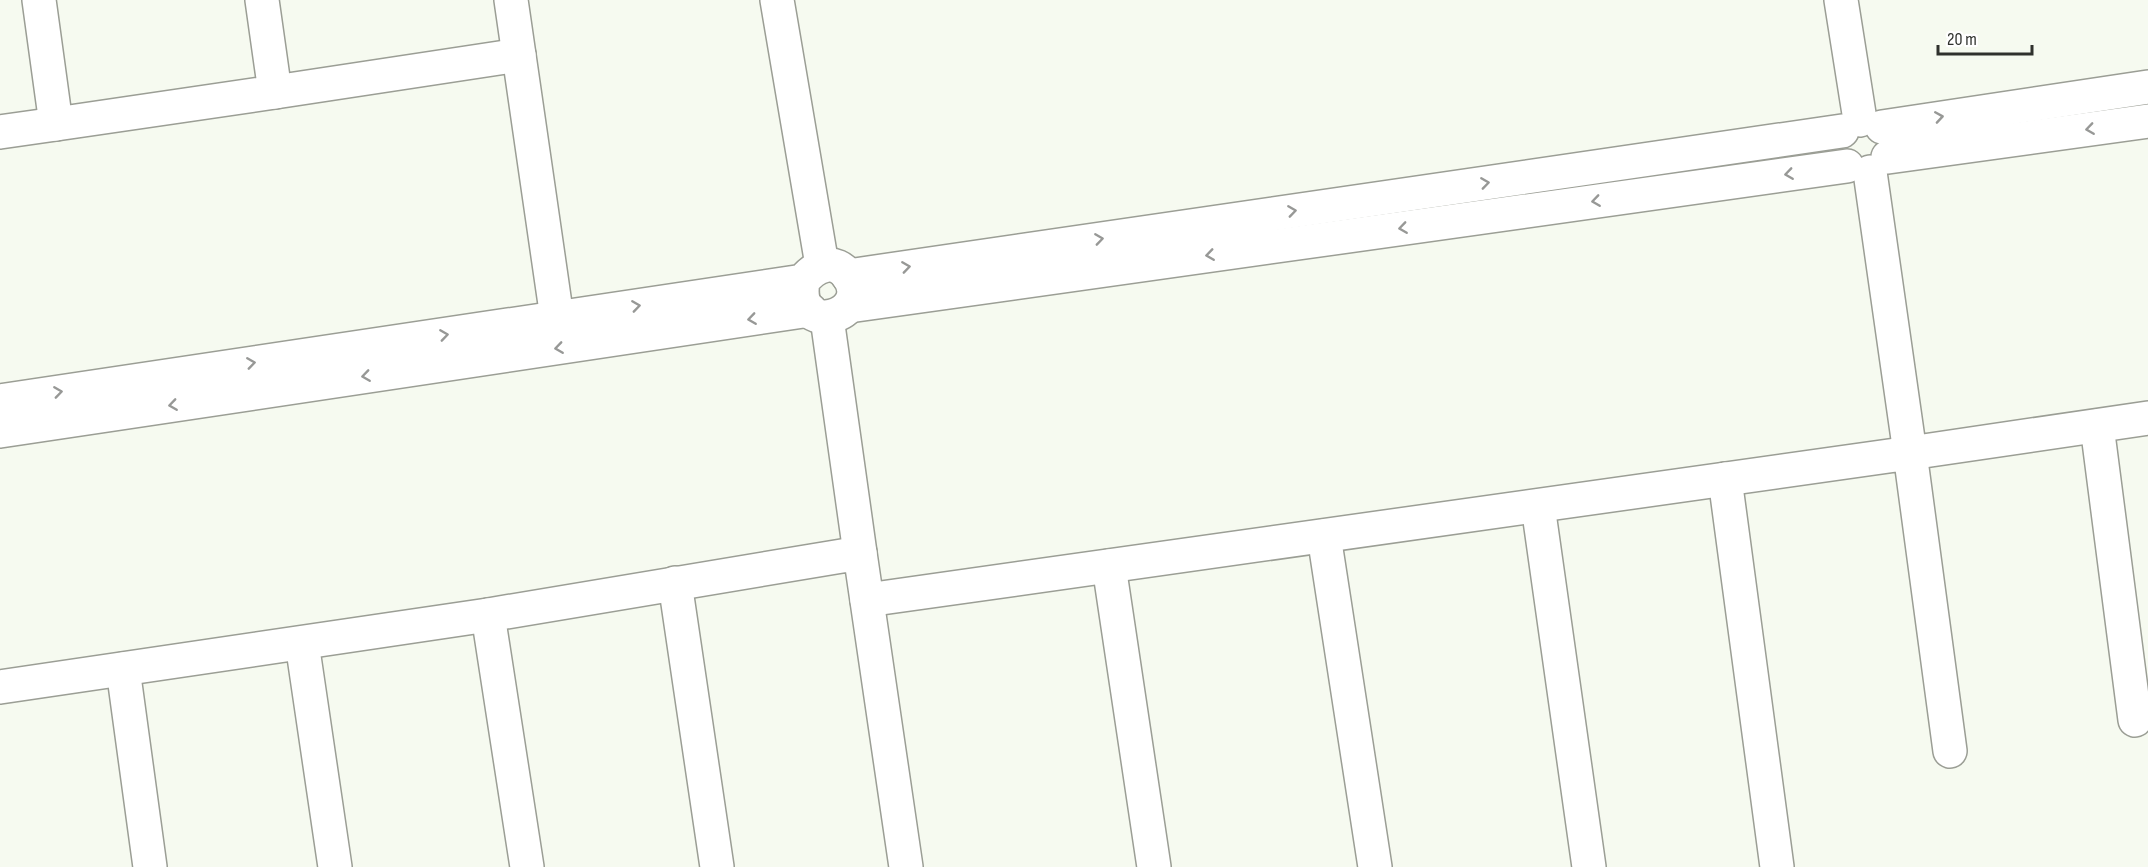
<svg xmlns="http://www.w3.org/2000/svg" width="2148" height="867" viewBox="0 0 2148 867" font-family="'Sofia Sans Condensed',sans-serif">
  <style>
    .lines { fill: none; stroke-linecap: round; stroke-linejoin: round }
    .street-casing { stroke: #9b9e95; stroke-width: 36 }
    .street { stroke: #fff; stroke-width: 33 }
    .oneway { stroke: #979896 }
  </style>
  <rect width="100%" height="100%" fill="#f6faf0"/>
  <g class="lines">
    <!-- street casing -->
    <g class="street-casing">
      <g id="street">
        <polyline points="39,0 56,124 275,92"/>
        <polyline points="262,0 275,92 519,55"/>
        <polyline points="511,0 557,318"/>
        <polyline points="777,0 822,265"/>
        <polyline points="1841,0 1860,120"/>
        <polyline points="1882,127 2148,87"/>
        <polyline points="0,132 56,124"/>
        <polyline points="1888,157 2148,121"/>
        <polyline points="1870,172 1910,453 2148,418"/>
        <polyline points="848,276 1842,131"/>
        <polyline points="849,306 1847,166"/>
        <polyline points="827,318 860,553"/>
        <path d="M0 401 803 281C815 266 835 256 849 277 874 316 793 341 803 281"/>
        <polyline points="2097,426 2135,720"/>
        <polyline points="0,431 810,310"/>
        <polyline points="1725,479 1777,867"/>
        <polyline points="1538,506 1589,867"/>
        <polyline points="1324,536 1375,867"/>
        <polyline points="1109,566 1154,867"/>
        <polyline points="675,583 717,867"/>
        <polyline points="867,600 1910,453 1950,751"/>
        <polyline points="488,615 527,867"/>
        <polyline points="302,643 335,867"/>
        <polyline points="123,669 150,867"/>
        <polyline points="0,687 488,615 860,553 906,867"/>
      </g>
    </g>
    <!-- street -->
    <use href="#street" class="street"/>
  </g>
  <!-- one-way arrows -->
  <defs><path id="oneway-chevron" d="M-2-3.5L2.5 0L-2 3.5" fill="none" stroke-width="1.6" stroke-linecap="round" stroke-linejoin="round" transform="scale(1.5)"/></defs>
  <g class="oneway">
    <use href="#oneway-chevron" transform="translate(1939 117) rotate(-9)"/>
    <use href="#oneway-chevron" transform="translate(2090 129) rotate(172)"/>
    <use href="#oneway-chevron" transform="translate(1789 174) rotate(172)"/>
    <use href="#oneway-chevron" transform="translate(1485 183) rotate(-8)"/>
    <use href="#oneway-chevron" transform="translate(1596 201) rotate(172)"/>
    <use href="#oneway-chevron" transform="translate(1292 211) rotate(-8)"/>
    <use href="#oneway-chevron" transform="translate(1403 228) rotate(172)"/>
    <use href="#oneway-chevron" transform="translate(1099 239) rotate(-8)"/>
    <use href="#oneway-chevron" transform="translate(1210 255) rotate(172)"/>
    <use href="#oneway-chevron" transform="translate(906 267) rotate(-8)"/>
    <use href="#oneway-chevron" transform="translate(636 306) rotate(-8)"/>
    <use href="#oneway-chevron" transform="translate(752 319) rotate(172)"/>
    <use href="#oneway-chevron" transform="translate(444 335) rotate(-8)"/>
    <use href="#oneway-chevron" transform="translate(559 348) rotate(172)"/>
    <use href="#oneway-chevron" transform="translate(251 363) rotate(-8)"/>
    <use href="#oneway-chevron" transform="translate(366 376) rotate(172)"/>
    <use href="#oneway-chevron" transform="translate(58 392) rotate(-8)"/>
    <use href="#oneway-chevron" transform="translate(173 405) rotate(172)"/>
  </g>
  <!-- scale -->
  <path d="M1938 45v9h94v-9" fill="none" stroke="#2f312d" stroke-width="3"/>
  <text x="1947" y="45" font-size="18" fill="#2f312d" stroke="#ffffff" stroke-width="4.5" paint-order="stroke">20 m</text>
</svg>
